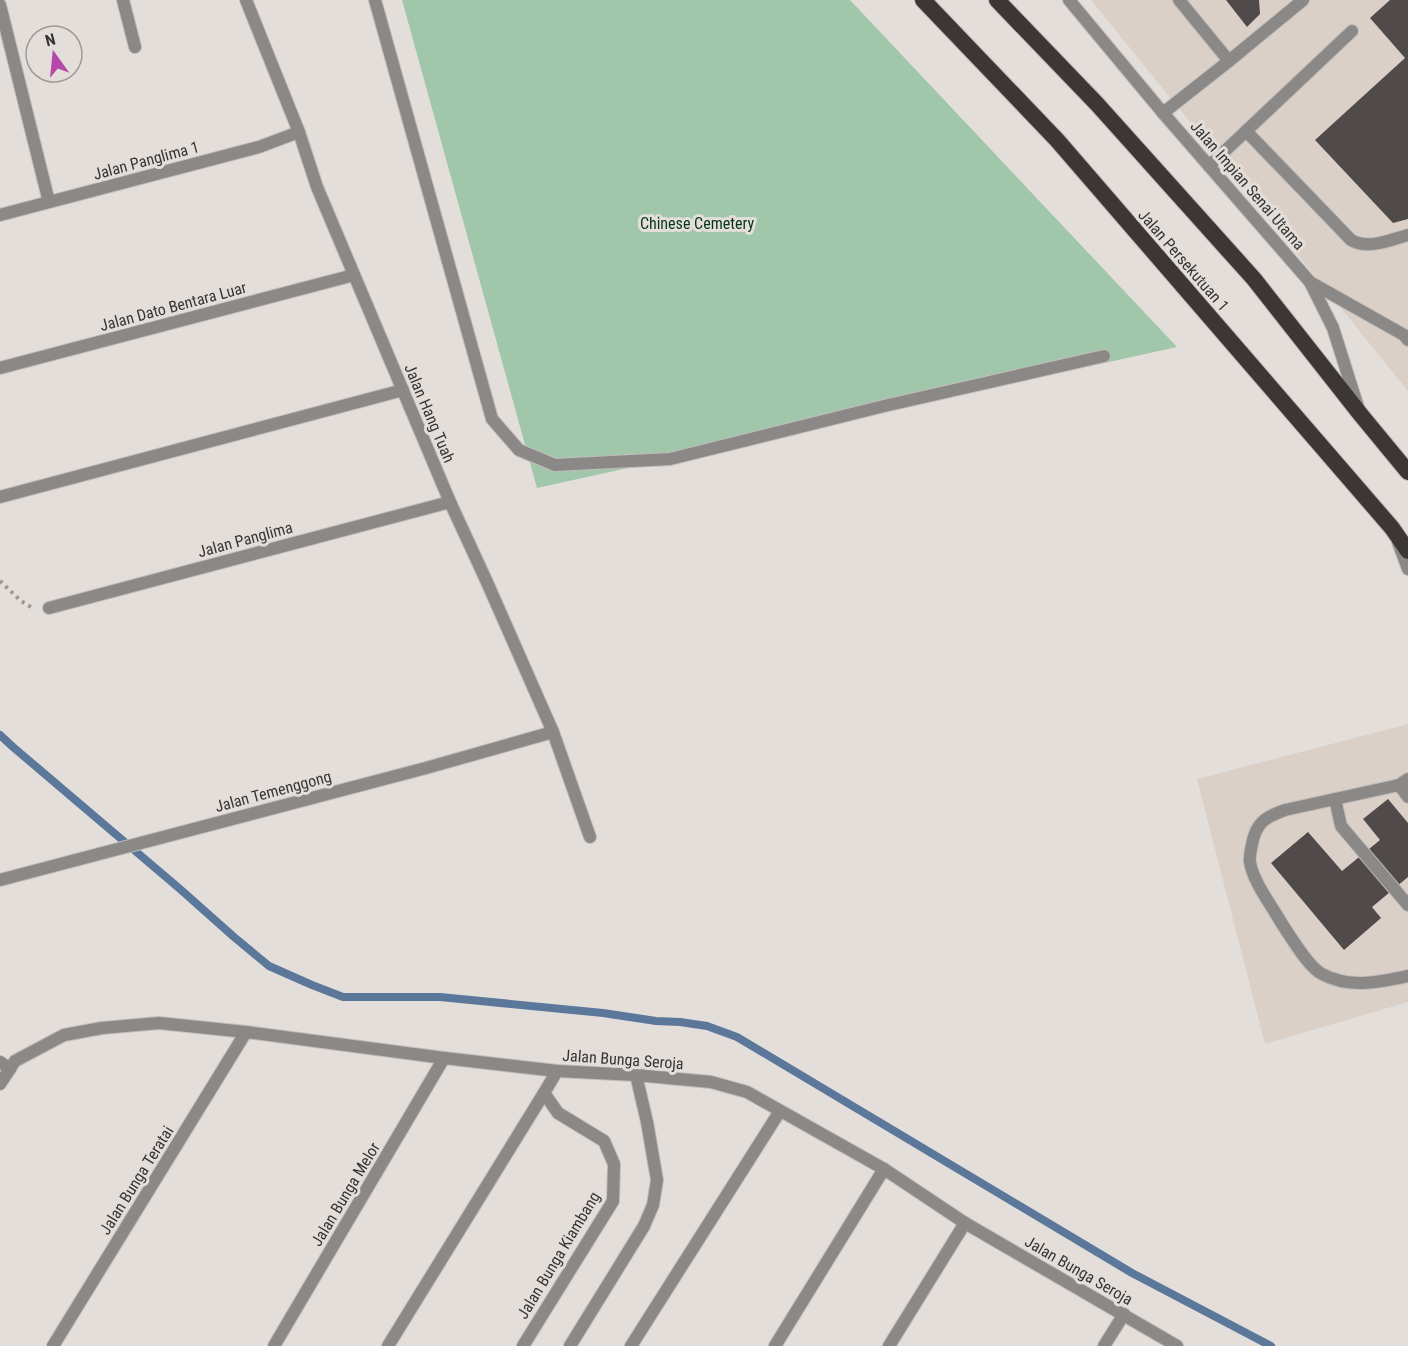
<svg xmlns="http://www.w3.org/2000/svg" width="1408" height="1346" viewBox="0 0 1408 1346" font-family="'Roboto Condensed',sans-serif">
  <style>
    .built { fill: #dbd0c7 }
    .green { fill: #a0c7a9 }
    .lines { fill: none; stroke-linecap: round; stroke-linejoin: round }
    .stream { stroke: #5b789b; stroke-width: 8 }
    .building { fill: #504a4a }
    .service-casing { stroke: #c1bcb9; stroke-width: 14 }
    .minor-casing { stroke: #c1bcb9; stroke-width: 14 }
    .trunk-casing { stroke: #c1bcb9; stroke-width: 18 }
    .path { stroke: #9d9895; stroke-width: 4; stroke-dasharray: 3 4.5; stroke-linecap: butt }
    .service { stroke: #8b8888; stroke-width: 12 }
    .minor { stroke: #8b8888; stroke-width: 12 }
    .trunk { stroke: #3c3636; stroke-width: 16 }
    .labels { text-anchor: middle; stroke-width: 6; stroke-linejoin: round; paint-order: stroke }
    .street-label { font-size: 16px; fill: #373533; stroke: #e4deda }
    .park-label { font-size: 16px; fill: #063519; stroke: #e4deda }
  </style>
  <rect width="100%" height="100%" fill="#e4deda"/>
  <!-- built -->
  <g class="built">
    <polygon points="1091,0 1408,0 1408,391"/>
    <polygon points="1408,724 1408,1002 1265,1044 1197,779"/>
  </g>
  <!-- green -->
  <polygon class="green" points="402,0 850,0 1177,347 537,488"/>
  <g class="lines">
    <!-- stream -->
    <polyline class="stream" points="0,735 13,747 180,889 234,937 269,966 312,985 343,997 440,997 603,1013 656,1021 680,1022 707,1026 737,1037 1132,1273 1271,1346"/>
  </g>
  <!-- building -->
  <g class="building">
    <polygon points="1226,0 1259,0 1260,14 1247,27"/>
    <polygon points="1390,0 1408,0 1408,219 1393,223 1315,140 1405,58 1370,18"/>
    <polygon points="1388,799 1408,823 1408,877 1372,907 1381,918 1344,950 1271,863 1308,832 1342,871 1380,840 1363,819"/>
  </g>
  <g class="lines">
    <!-- service casing -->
    <g class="service-casing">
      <g id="service">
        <polyline points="375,0 492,419 519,450 555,465 670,459 884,406 1104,356"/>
        <polyline points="0,5 49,202"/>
        <polyline points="1229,61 1303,0"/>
        <polyline points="1163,113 1229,61 1179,0"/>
        <path d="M1246 131 1351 240C1368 250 1390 240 1408 235"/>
        <polyline points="1209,166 1352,31"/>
        <polyline points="1310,282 1404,335 1408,340"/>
        <polyline points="0,497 403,390"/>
        <path d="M1408 779 1399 785 1285 810C1265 817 1256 823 1252 844 1251 850 1249 857 1250 862 1253 882 1272 906 1282 924 1291 937 1308 967 1322 974 1350 989 1379 982 1408 976"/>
        <polyline points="1399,785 1408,797"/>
        <polyline points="1335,799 1341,826 1408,905"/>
        <polyline points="0,1062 10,1069"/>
        <polyline points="388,1346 544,1093"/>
        <polyline points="775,1346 884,1169"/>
      </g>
    </g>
    <!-- minor casing -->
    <g class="minor-casing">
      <g id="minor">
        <polyline points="123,0 135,47"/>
        <polyline points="246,0 299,132 317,187 450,502 486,580 553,732 590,837"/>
        <polyline points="1069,0 1163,113 1310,282 1333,328 1358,407"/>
        <polyline points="0,215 259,147 299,132"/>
        <polyline points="0,368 354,275"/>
        <polyline points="1398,542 1408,569"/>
        <polyline points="49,608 450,502"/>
        <polyline points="0,880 426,768 553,732"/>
        <polyline points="0,1084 15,1061 64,1035 102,1028 159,1023 246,1032 444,1058 557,1071 636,1075 711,1082 747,1092 884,1169 965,1223 1177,1346"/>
        <polyline points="53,1346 246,1032"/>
        <polyline points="274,1346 444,1058"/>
        <polyline points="523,1346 613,1201 614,1164 604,1141 558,1113 544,1093 557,1071"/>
        <polyline points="570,1346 644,1226 653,1205 657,1180 647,1122 636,1075"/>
        <polyline points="631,1346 780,1111"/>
        <polyline points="889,1346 965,1223"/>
        <polyline points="1104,1346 1124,1314"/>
      </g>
    </g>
    <!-- trunk casing -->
    <g class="trunk-casing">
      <g id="trunk">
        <polyline points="923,0 1057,140 1392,528 1408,551"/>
        <polyline points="997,0 1097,104 1254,279 1361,415 1408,472"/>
      </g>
    </g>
    <!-- path -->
    <polyline class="path" points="0,581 21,601 31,607"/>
    <!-- service -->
    <use href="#service" class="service"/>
    <!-- minor -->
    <use href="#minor" class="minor"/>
    <!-- trunk -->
    <use href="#trunk" class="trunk"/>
  </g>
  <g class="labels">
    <!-- street labels -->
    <g class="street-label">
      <text transform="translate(146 160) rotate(-15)" y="6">Jalan Panglima 1</text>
      <text transform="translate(1248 185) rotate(49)" y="6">Jalan Impian Senai Utama</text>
      <text transform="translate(1184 260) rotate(49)" y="6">Jalan Persekutuan 1</text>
      <text transform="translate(173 306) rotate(-15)" y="6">Jalan Dato Bentara Luar</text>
      <text transform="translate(430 413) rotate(67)" y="6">Jalan Hang Tuah</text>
      <text transform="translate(245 539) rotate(-15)" y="6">Jalan Panglima</text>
      <text transform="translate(273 791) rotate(-15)" y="6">Jalan Temenggong</text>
      <text transform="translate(623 1059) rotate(4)" y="6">Jalan Bunga Seroja</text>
      <text transform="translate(136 1180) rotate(-58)" y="6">Jalan Bunga Teratai</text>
      <text transform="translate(345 1194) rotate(-59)" y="6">Jalan Bunga Melor</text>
      <text transform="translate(558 1255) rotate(-59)" y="6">Jalan Bunga Kiambang</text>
      <text transform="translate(1079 1270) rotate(30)" y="6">Jalan Bunga Seroja</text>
    </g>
    <!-- park labels -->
    <g class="park-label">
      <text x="697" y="229">Chinese Cemetery</text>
    </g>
  </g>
  <!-- north arrow -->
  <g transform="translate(54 54) rotate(345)"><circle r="28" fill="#e4deda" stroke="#9f9a97" stroke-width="1.5"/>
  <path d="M0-4.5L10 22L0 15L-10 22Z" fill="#b449a9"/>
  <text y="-9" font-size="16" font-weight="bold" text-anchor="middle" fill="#373533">N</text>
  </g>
</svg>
